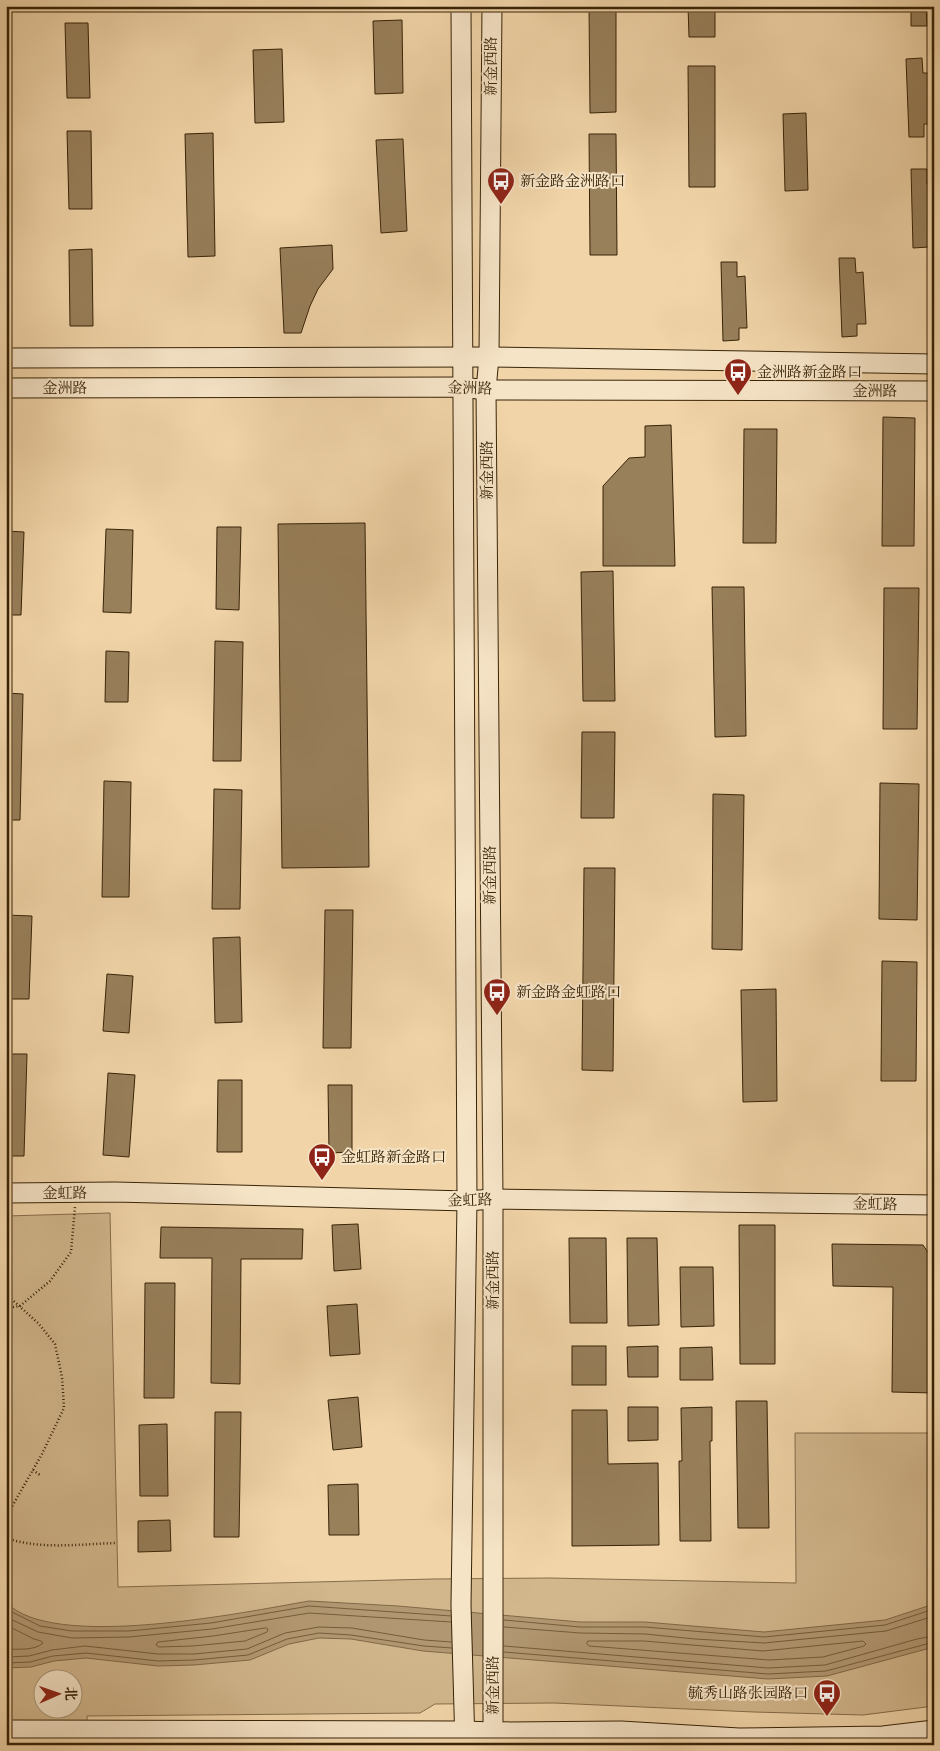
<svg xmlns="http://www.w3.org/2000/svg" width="940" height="1751" viewBox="0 0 940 1751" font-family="'IM FELL French Canon','Noto Serif SC',serif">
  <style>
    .green { fill: #d2b78d; stroke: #856d4a; fill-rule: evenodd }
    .water { fill: #b29872; stroke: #816947 }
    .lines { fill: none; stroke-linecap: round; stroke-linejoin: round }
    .shore { stroke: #755e3c; stroke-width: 1 }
    .building { fill: #98805b; stroke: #382307 }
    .secondary-casing { stroke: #382307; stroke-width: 21 }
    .path { stroke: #382307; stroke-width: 2.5; stroke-dasharray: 1 2.5; stroke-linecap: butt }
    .secondary { stroke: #f6e4c7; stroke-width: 19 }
    .labels { text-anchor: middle; stroke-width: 4; stroke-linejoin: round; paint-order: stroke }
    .street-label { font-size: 15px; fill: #382307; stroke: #f6e4c7 }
    .poi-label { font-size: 15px; fill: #382307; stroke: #f6e4c7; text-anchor: start }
  </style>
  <rect width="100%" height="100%" fill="#f1d5a9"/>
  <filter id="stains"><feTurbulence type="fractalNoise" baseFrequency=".004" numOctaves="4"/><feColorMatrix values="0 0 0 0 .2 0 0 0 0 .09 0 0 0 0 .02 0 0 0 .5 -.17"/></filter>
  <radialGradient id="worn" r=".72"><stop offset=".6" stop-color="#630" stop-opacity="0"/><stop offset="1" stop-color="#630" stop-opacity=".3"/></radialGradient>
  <!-- green -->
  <path class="green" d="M110 1213 118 1587 433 1579 550 1578 796 1583 795 1433H934V1704L926 1707 863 1715 754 1712 554 1703 435 1704 420 1713 87 1716 88 1745H6V1216ZM42 1678H72V1708H42Z"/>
  <!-- water -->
  <path class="water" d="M309 1601 398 1606 580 1622H645L764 1632 885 1620 934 1604V1647L827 1676 768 1679 423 1651 351 1639 319 1638 289 1644 250 1660 194 1665 158 1666 86 1658 54 1661 31 1667 6 1668V1602C51 1652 246 1612 309 1601Z"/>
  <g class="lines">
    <!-- shore -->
    <g class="shore">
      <polyline points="6,1609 40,1626 72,1631 129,1631 211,1623 309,1606 451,1616"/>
      <polyline points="6,1617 38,1632 72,1638 129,1637 212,1629 309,1613 451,1622"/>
      <polyline points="504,1620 580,1627 645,1627 764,1637 885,1625 934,1609"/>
      <path d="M6 1625 34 1639 41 1641 43 1643C34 1651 18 1649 6 1649"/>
      <polyline points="504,1627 580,1633 645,1634 695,1639 764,1643 886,1631 934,1616"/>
      <polygon points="266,1628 268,1629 267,1632 245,1641 193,1646 159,1647 156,1645 158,1642 213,1636"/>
      <polygon points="588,1641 644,1641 763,1651 863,1641 866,1644 864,1646 823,1657 769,1660 589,1646 587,1644"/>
      <polyline points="504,1646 768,1668 825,1665 917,1639 934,1636"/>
      <polyline points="504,1652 768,1674 826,1671 934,1642"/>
      <polyline points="6,1657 29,1656 52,1650 85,1646 158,1654 194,1654 247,1649 285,1633 319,1627 352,1628 424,1640 451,1642"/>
      <polyline points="6,1663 30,1662 53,1656 86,1653 158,1661 194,1660 248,1655 287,1639 319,1633 351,1635 424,1646 452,1648"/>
    </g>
  </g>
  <!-- building -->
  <g class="building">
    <polygon points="589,6 616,6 616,112 590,113"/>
    <polygon points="688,6 715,6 715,37 689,37"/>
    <polygon points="911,6 926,6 927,26 911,26"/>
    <polygon points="402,20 403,93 375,94 373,21"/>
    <polygon points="65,23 88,23 90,98 67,98"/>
    <polygon points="282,49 284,122 255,123 253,50"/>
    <polygon points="922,58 923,73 931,73 933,124 924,124 924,137 909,137 906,59"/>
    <polygon points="688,66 715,66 715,187 689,187"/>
    <polygon points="806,113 808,190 785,191 783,114"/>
    <polygon points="67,131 91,131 92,209 69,209"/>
    <polygon points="213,133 215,256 188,257 185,134"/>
    <polygon points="589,134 616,134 617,255 590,255"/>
    <polygon points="403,139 407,231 381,233 376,140"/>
    <polygon points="911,169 927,169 927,184 934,184 934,235 929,235 929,247 913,248"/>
    <polygon points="332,245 333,269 318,289 310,306 301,333 284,333 280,248"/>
    <polygon points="92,249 93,326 70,326 69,250"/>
    <polygon points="839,258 855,258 856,273 863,272 866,324 857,324 857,336 842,337"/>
    <polygon points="721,262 737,262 737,277 745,276 747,328 739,328 739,340 723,341"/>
    <polygon points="883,417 915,418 914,546 882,546"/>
    <polygon points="671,425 675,566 603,566 603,486 629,458 645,457 645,426"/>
    <polygon points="744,429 777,429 776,543 743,543"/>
    <polygon points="365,523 369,867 282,868 278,524"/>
    <polygon points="217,527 241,527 239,610 216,609"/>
    <polygon points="106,529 133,530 131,613 103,612"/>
    <polygon points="6,531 24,532 21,615 6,615"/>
    <polygon points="613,571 615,701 583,701 581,572"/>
    <polygon points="712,587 744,587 746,736 715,737"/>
    <polygon points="884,588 919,588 917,729 883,729"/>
    <polygon points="215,641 243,642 241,761 213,761"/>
    <polygon points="106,651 129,652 128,702 105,702"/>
    <polygon points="6,693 23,694 20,820 6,820"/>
    <polygon points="582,732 615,732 614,818 581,818"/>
    <polygon points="104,781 131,782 129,897 102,897"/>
    <polygon points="880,783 919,784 917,920 879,919"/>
    <polygon points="214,789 242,790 240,909 212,909"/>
    <polygon points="713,794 744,795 742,950 712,949"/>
    <polygon points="584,868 615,868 613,1071 582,1070"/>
    <polygon points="325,910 353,910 351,1048 323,1048"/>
    <polygon points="6,915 32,916 29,999 6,999"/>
    <polygon points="240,937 242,1022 215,1023 213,938"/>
    <polygon points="882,961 917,962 916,1081 881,1081"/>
    <polygon points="107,974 133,976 129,1033 103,1031"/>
    <polygon points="776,989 777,1101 743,1102 741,990"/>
    <polygon points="6,1054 27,1054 24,1156 6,1156"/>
    <polygon points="108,1073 135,1075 129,1157 103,1155"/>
    <polygon points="218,1080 242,1080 242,1152 217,1152"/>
    <polygon points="328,1085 352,1085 352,1152 329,1153"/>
    <polygon points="358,1224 361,1269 334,1271 332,1225"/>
    <polygon points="739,1225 775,1225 775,1364 740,1364"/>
    <polygon points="161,1227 303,1229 302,1259 241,1259 240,1384 211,1383 212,1258 160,1258"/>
    <polygon points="569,1238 606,1238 607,1323 570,1323"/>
    <polygon points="627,1238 657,1238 659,1325 628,1326"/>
    <polygon points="832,1244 923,1245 934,1261 934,1393 892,1392 893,1287 833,1286"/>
    <polygon points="680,1267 713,1267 714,1326 681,1327"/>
    <polygon points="145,1283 175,1283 174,1398 144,1398"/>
    <polygon points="357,1304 360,1354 330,1356 327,1306"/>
    <rect x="572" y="1346" width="34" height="39"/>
    <polygon points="658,1346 658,1377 628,1377 627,1347"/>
    <polygon points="712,1347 713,1380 680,1380 680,1348"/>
    <polygon points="358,1397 362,1447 333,1450 328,1400"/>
    <polygon points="736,1401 767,1401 769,1528 738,1528"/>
    <polygon points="628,1407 658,1407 658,1440 628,1441"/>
    <polygon points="712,1407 712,1441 710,1441 711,1541 680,1541 679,1461 682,1461 681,1408"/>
    <polygon points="572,1410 607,1410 608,1464 658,1463 659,1545 572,1546"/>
    <polygon points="215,1412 241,1412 239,1537 214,1537"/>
    <polygon points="167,1424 168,1496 140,1496 139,1425"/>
    <polygon points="358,1484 359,1535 329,1535 328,1485"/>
    <polygon points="170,1520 171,1551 138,1552 138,1521"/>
  </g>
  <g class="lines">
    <!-- secondary casing -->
    <g class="secondary-casing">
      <g id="secondary">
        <polyline points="461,6 467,1201 461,1605 465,1745"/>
        <polyline points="492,6 489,357 486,390 493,1199 493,1745"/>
        <polyline points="6,358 489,357 934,364"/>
        <polyline points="6,388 462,387 486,390 934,391"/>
        <polyline points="6,1193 115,1192 467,1201 493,1199 934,1205"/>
        <polyline points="6,1730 465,1731 493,1732 621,1731 739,1738 883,1736 934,1730"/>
      </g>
    </g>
    <!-- path -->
    <g class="path">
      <polyline points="6,1294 39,1324 55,1344 62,1377 64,1408 42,1454 6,1517"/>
      <polyline points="6,1308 20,1306 50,1281 71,1252 75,1207"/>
      <polyline points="33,1470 40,1475"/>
      <path d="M6 1538C41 1550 80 1544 117 1543"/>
    </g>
    <!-- secondary -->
    <use href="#secondary" class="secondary"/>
  </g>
  <!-- icons -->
  <defs>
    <g id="bus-pin" transform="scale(1.4375)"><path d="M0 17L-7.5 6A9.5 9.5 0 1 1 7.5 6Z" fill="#8f2418" stroke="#f6e4c7"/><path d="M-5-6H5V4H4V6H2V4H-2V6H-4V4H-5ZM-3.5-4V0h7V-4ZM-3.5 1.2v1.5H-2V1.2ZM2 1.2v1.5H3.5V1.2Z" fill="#fff"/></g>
  </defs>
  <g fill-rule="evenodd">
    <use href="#bus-pin" x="501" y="181"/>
    <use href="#bus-pin" x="738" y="372"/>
    <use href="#bus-pin" x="497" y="992"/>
    <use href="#bus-pin" x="322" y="1157"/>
    <use href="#bus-pin" x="827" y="1693"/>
  </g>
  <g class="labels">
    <!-- street labels -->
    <g class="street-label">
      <text transform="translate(491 66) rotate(-90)" y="5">新金西路</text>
      <text x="65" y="393">金洲路</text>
      <text transform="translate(470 388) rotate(2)" y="5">金洲路</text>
      <text x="875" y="396">金洲路</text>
      <text transform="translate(487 470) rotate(-90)" y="5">新金西路</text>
      <text transform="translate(490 875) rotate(-90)" y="5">新金西路</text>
      <text x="65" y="1198">金虹路</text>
      <text transform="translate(470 1200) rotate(-1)" y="5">金虹路</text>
      <text transform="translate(875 1204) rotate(1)" y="5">金虹路</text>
      <text transform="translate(493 1280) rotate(-90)" y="5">新金西路</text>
      <text transform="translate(493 1685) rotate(-90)" y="5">新金西路</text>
    </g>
    <!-- poi labels -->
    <g class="poi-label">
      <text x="520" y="186">新金路金洲路口</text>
      <text x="757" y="377">金洲路新金路口</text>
      <text x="516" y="997">新金路金虹路口</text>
      <text x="341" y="1162">金虹路新金路口</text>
      <text x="808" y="1698" text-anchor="end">毓秀山路张园路口</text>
    </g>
  </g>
  <!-- margin -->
  <rect width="940" height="1751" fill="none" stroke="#f1d5a9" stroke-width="25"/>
  <rect x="8" y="8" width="925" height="1736" fill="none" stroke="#382307" stroke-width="2.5"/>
  <rect x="12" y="12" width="915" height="1726" fill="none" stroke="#382307"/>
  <!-- north arrow -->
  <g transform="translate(58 1694) rotate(88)"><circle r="24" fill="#f6e4c7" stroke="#aa977a"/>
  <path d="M0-4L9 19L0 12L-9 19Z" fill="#8f2418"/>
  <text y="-8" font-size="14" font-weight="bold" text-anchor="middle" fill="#382307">北</text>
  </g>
  <rect width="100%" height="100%" filter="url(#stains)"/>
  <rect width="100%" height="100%" fill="url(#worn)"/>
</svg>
